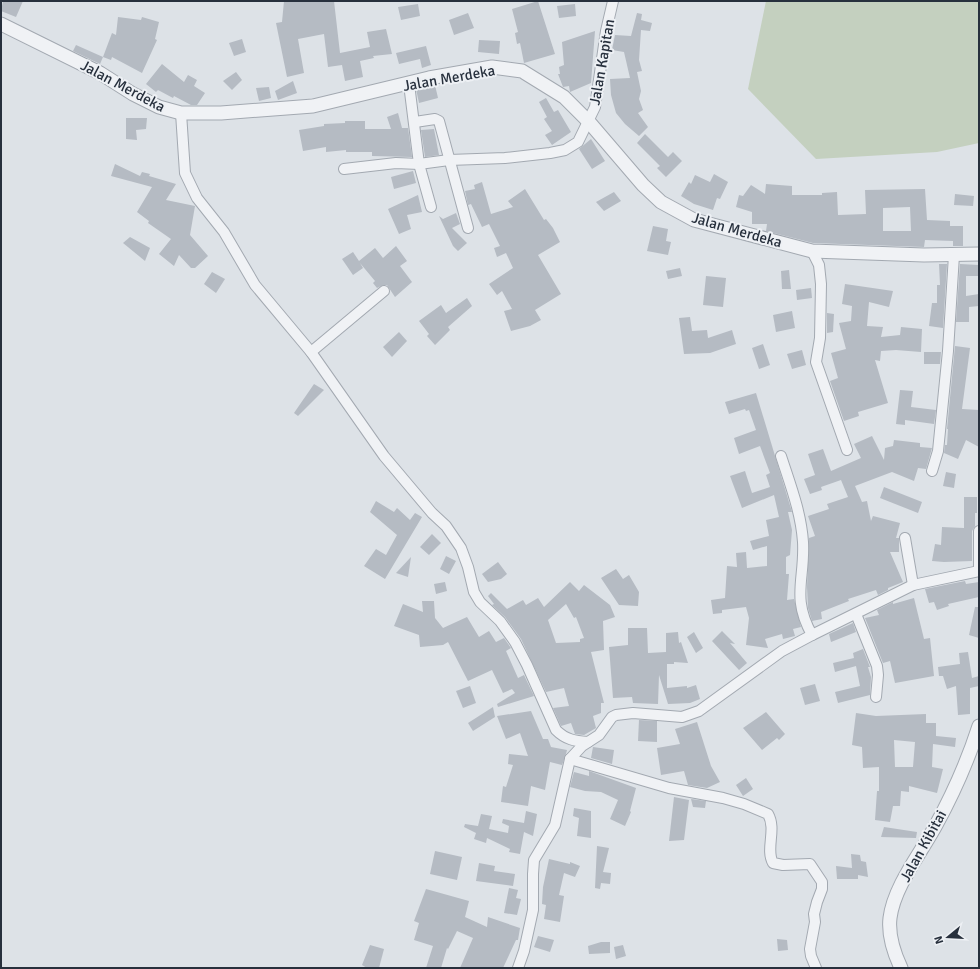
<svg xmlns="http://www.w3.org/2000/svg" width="980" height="969" viewBox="0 0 980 969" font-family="Signika,sans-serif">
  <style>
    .green { fill: #c4d0bf }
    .building { fill: #b5bbc3; fill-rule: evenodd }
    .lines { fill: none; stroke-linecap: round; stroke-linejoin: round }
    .minor-casing { stroke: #a3a9b1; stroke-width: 12 }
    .tertiary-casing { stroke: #a3a9b1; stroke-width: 15 }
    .minor { stroke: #f0f2f5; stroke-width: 10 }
    .tertiary { stroke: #f0f2f5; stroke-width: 13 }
    .labels { text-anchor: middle; stroke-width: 4; stroke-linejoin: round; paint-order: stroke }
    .street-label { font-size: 15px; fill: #27303d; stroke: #edf0f4 }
  </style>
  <rect width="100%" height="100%" fill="#dde2e7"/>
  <!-- green -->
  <polygon class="green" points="766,1 979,1 979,143 937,152 816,159 748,89"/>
  <!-- building -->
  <g class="building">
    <polygon points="3,1 23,1 16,17 1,11"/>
    <polygon points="284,1 334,1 340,53 370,47 367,32 386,29 392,54 373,56 374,58 360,61 363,77 345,81 342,65 328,67 324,34 298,39 304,73 287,77 276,23 282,22"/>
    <polygon points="538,1 555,54 524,63 520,43 517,44 515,33 518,32 512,9"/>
    <polygon points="418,4 420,16 401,20 398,7"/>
    <polygon points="575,4 576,16 559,18 557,6"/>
    <polygon points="468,13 474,28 454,35 449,20"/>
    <polygon points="637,13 642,14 641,20 652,23 650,31 641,30 639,60 642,71 637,72 641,91 639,99 643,110 638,113 648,127 639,136 625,124 616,113 611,95 610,79 630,78 624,52 612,50 615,35 631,36"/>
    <polygon points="118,17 141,20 142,17 159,22 155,39 157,40 142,73 112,57 111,60 103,57 112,33 116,35"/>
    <polygon points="595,31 591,83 570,92 569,86 563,87 558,74 560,74 559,67 564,65 562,42"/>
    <polygon points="242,39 246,52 234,56 229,43"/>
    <polygon points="479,40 500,41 499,54 478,52"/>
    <polygon points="76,45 103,57 100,64 73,51"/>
    <polygon points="426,46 431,65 422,68 420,59 399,64 396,53"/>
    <polygon points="162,64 184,82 188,75 197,80 194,86 205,93 197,105 191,105 174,96 173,98 158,90 156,92 146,84"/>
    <polygon points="236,72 242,80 232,90 223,81"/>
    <polygon points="293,81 297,93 278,100 275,91"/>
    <polygon points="435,85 438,98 419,103 416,89"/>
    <polygon points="269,87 271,98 259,101 256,88"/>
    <polygon points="546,98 554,112 558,110 571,132 552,145 545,135 552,131 544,119 547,117 539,102"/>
    <polygon points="398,113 402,128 408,128 412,157 372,156 372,152 346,152 346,150 326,152 326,147 303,151 299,130 324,126 324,124 345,123 345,121 365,121 365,129 391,129 387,117"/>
    <polygon points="126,118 147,118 146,129 136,130 137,140 126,139"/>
    <polygon points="434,129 439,155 425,157 421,130"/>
    <polygon points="645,134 668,157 673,152 682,161 666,177 657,168 660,166 637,143"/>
    <polygon points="591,139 605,161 592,169 579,149"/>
    <polygon points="115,164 140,176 142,172 150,174 149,176 176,184 166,200 195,206 190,235 208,256 195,268 191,268 179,255 174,266 159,254 171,239 148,223 149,221 137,212 152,187 111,176"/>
    <polygon points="413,171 416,183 394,189 391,177"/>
    <polygon points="714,174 728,182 720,199 717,198 713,210 694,204 681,196 689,182 691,184 695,175 710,182"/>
    <polygon points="482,182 491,214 513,207 508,201 525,189 544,220 546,219 553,228 560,242 538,255 561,294 535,310 541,320 530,326 511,331 504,311 512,309 502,291 497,295 489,284 513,268 506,253 497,257 494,248 500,246 489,224 482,227 471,204 468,205 465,191 475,189 474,185"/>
    <path d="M766 184 792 186V195H822V193L837 192 838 215 866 214 865 190 925 189 927 220 950 221V226H963V246H953V241L925 240 924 247 813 243 766 231 767 224H752V212L736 207 739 195 743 196 751 185 765 194ZM910 207 911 231H883V208Z"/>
    <polygon points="614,192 621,201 604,211 596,202"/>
    <polygon points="955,194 974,196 973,206 954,205"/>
    <polygon points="418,195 422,212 407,215 411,229 399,234 388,209"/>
    <polygon points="456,213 460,224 452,228 467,243 458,251 453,246 439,216 443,219"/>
    <polygon points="653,226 668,229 666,241 671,242 668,255 647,251"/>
    <polygon points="130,237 150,248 145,261 123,243"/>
    <polygon points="396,246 407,261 400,266 412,282 395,297 387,285 383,285 377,288 373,283 375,281 360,263 363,268 353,275 342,259 353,252 359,261 375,248 383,258"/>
    <polygon points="939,264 947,264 943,328 929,326 932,303 937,303 937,285 940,285"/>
    <polygon points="960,264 979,265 979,276 966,276 966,296 979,294 979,306 969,307 969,322 956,322"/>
    <polygon points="680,268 682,276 668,279 666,271"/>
    <polygon points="789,270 791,289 782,289 781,271"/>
    <polygon points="212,272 225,279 216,293 204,284"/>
    <polygon points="706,276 726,278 723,307 703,305"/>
    <polygon points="845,284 893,291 889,307 869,302 867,326 883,327 881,337 900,335 901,327 922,329 921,352 896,350 881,351 880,361 875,360 888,403 858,412 859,416 844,421 830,381 838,378 831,353 846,349 839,323 851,321 852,306 842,304"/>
    <polygon points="811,288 812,298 797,300 796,290"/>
    <polygon points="467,298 472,306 448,327 450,330 435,345 427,336 429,334 419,321 441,305 446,313"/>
    <polygon points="792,311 795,328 776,332 773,315"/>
    <polygon points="827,313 834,314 833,332 827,333"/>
    <polygon points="690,317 692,331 707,330 708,338 732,330 736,344 710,353 684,354 679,318"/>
    <polygon points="399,332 407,341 392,357 383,347"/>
    <polygon points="763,344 770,365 759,369 752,348"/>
    <polygon points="955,346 970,348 962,409 979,410 979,447 966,440 958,459 944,453 945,445 947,445 948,429 947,429"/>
    <polygon points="802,350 806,365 792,369 787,354"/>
    <polygon points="924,352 941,352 940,364 924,364"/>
    <polygon points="314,384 324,390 298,416 294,413"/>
    <polygon points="900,390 913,391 911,407 936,410 934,424 905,420 905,425 896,424"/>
    <polygon points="756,393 792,512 788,512 792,530 790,555 786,557 786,574 789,574 787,600 794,599 801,627 793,629 795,636 783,639 782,634 765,639 768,648 746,645 749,618 746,607 722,610 722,613 713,614 711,600 725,598 727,566 737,567 736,553 746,552 747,568 767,566 767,546 753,550 750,541 769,536 766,520 779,517 774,495 742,508 730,476 745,471 752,493 770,487 766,475 770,473 760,446 739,454 734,438 756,430 749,410 746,411 745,409 729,414 725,402"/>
    <polygon points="872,436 884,460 885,448 893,446 894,440 920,443 920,447 932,448 926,469 918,468 914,481 892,472 855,486 862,502 867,501 871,521 873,516 900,523 896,538 899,538 899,552 890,552 903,582 888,588 888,590 878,595 876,590 848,599 849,601 821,612 822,619 812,621 808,608 807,587 809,538 815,536 808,516 829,509 827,504 848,497 841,480 821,487 822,490 810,494 804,479 815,475 808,454 823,449 831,471 861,458 854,444"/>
    <polygon points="946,472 956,474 954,488 943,486"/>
    <polygon points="884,487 922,502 918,513 880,498"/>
    <polygon points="964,497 977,497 977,513 975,513 975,526 972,531 972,561 944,562 932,561 935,544 941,545 942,527 964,528"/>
    <polygon points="376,501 394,512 397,508 410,520 415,513 422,517 385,579 364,566 376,549 386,555 397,535 370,512"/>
    <polygon points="432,534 441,543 429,555 420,547"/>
    <polygon points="446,556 456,561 449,574 440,569"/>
    <polygon points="411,557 408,577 396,573"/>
    <polygon points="498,562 507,574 501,579 488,582 482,574"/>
    <polygon points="616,569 623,579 629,575 639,592 638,606 619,605 601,578"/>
    <polygon points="965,581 966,584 979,582 979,597 948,604 949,606 937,610 934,602 929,603 925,589"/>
    <polygon points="445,582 447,591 436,594 434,584"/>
    <path d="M570 582 579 591 584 585 610 605 615 617 603 621 604 650 591 652 604 703H601V713L593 716 596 728 584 735 575 734 571 723 561 726 553 708 569 706 564 688 546 692 521 639 505 617 492 605 494 604 488 596 491 593 507 609 523 600 526 605 538 598 544 607ZM566 604 574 618 576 617 584 638 580 639V642L556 643 548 620Z"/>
    <polygon points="914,598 924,639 930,638 934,676 895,683 890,661 883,663 865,618 879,615 877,610 893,602 893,604"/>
    <polygon points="422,601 434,601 435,618 443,628 467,617 479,637 489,631 496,642 504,638 511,648 506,651 518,678 524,675 534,696 498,707 497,704 515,693 512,689 503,693 492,670 468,681 448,642 443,645 420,647 419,635 394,626 403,604 423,612"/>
    <polygon points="975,607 979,607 979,638 969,635"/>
    <polygon points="853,623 856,632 831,642 829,634"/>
    <polygon points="628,628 647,628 648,653 666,652 666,633 678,632 679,643 681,642 688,663 674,662 674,664 667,664 667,688 687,686 687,688 696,685 700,699 690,703 668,704 659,675 658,704 633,703 632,697 613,698 609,647 628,645"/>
    <polygon points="722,631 735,644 730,643 747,663 739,670 712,641"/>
    <polygon points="694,632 703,648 696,653 687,637"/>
    <polygon points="863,649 870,667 868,667 871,677 870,695 838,703 835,692 860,686 856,666 835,672 833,663 854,658 853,653"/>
    <polygon points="968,652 972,678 979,676 979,686 970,688 970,714 958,715 956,686 947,689 943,676 939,676 938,667 960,664 959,653"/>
    <polygon points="815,684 820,701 805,705 800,688"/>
    <polygon points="470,686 476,703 463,708 456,691"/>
    <polygon points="493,707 495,717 473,731 468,723"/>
    <polygon points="531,711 543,739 548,739 551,747 567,750 566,754 562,765 550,762 545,790 531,786 528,806 501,802 503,786 506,787 513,765 508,764 509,754 528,756 520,733 506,739 497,716"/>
    <polygon points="766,712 785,734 779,740 777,738 762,750 743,728"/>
    <path d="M856 713 876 716 926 714V723H936V736L956 738 955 747 933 744 932 767 943 769 937 793 909 786V792L901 791 900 806H893L890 822 875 820 877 791H879V767L863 768 862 747 852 745ZM894 740 915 742 913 767H895Z"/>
    <polygon points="639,720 657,721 657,742 638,741"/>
    <polygon points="697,722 711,766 720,782 707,788 688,785 684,771 661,775 657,748 680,744 675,729"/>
    <polygon points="593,747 614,750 612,764 591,758"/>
    <polygon points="589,771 636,788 630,811 631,812 625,826 610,819 618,800 601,792 585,791 570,787 574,772 589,776"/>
    <polygon points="746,778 753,789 743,796 736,785"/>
    <polygon points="674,797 689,800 684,840 669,841"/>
    <polygon points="691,799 706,801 705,808 693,807"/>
    <polygon points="574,808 591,811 591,838 577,836 579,818 573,816"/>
    <polygon points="526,811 537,814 533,836 524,832 520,854 509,852 510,849 487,838 486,843 474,839 476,833 464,827 465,824 478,826 481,814 492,816 489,829 508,833 509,826 502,823 503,819 524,823"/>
    <polygon points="884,827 917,832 916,838 881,837"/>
    <polygon points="597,846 609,848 603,872 611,873 610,884 601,883 600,889 595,888"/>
    <polygon points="435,851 462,857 457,880 430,874"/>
    <polygon points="851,854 860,855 861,861 866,862 868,877 858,875 858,879 837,879 836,866 852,868"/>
    <polygon points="549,859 570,864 570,862 580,866 575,877 564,873 559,895 564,896 560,922 544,919 546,905 542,904 543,887"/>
    <polygon points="479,863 495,866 494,871 515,874 513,886 476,881"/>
    <polygon points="509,888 518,890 516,898 521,899 517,915 504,913"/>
    <polygon points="426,889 469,901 465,917 487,927 488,917 520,928 518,940 516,940 503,968 460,968 473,938 457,931 448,949 447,948 441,968 426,968 433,946 414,940 419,923 414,921"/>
    <polygon points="538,936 554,940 550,952 534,947"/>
    <polygon points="777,939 787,940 788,950 778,951"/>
    <polygon points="601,942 610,942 610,953 589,954 588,946"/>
    <polygon points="370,945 384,949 379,968 367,968 362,965"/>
    <polygon points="623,945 626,956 616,959 614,947"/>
  </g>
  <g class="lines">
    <!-- minor casing -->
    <g class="minor-casing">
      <g id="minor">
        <polyline points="409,84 419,164 431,207"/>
        <path d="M181 113 185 173 197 198 224 232 255 285 311 352 384 456 432 513 446 526 461 548 468 567 474 592 480 602 500 621 515 642 527 665 556 730C566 740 575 741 588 742"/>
        <polyline points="415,122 435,119 439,121 468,228"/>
        <polyline points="344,169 396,163 419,164 449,160 505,158 550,153 565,150 578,142 595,107 606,31 613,1"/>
        <polyline points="812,251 819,265 821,284 820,338 816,362 847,450"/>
        <polyline points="311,352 384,291"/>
        <path d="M781 456C790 484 801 512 803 542 805 580 791 597 812 635"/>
        <polyline points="932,471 938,451 948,351 954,255"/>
        <polyline points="905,538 913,585"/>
        <polyline points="979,571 979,531"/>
        <polyline points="856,614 877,666 878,675 876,697"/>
        <path d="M570 759 669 788 723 798 744 804 768 814C777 830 765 849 773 863L783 865 810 864 822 882V889L817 902 814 914 815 922 810 949 811 956 816 968"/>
        <polyline points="518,968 524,951 533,910 533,874 534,860 555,825 570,759 582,746 599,735 612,717 616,715 633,713 682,717 699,711 782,651 812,635 913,585 979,571"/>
      </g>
    </g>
    <!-- tertiary casing -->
    <g class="tertiary-casing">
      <g id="tertiary">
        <polyline points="1,24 100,73 133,94 159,107 181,113 221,113 313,106 429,78 492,67 522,71 564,97 589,122 643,185 661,202 694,220 812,251 924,255 979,254"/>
        <path d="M901 968C894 953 888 935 890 918 894 886 921 853 936 825 953 794 968 760 979 726"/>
      </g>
    </g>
    <!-- minor -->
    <use href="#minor" class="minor"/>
    <!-- tertiary -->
    <use href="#tertiary" class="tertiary"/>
  </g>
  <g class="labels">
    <!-- street labels -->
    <g class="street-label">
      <text transform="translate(602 62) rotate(-80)" y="5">Jalan Kapitan</text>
      <text transform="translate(449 78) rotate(-10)" y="5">Jalan Merdeka</text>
      <text transform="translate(123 86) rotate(28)" y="5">Jalan Merdeka</text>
      <text transform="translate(737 230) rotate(16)" y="5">Jalan Merdeka</text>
      <text transform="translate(923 846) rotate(-61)" y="5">Jalan Kibitai</text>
    </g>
  </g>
  <!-- border -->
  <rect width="980" height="969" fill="none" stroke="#27303d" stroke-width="4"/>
  <!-- north arrow -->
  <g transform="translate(948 937) rotate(252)" stroke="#edf0f4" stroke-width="3" paint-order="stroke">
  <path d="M0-3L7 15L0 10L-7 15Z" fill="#27303d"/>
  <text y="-6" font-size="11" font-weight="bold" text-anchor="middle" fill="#27303d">N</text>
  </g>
</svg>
